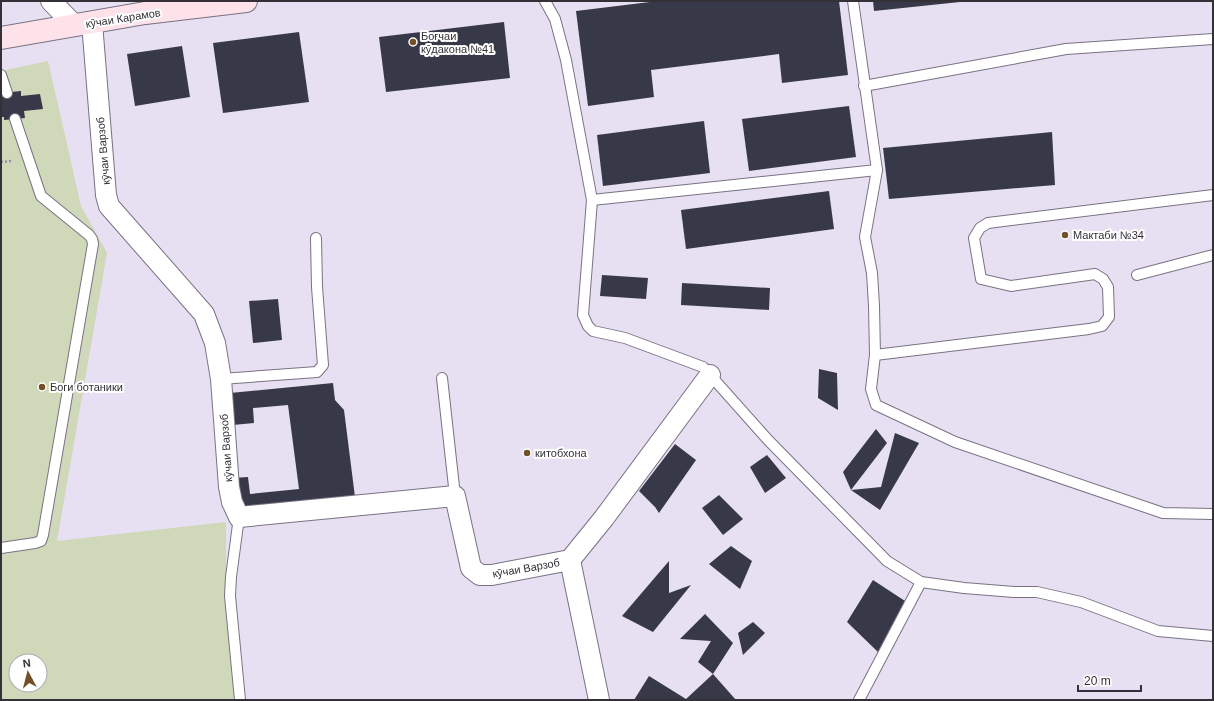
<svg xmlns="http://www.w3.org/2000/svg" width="1214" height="701" viewBox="0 0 1214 701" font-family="Arial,sans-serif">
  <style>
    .green { fill: #cfd8b9; fill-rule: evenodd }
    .building { fill: #383948 }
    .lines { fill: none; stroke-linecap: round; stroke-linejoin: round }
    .lane-casing { stroke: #797283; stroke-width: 12 }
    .street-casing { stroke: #797283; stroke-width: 22 }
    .secondary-casing { stroke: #797283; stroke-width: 24 }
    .path { stroke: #9892a0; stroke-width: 2.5; stroke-dasharray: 2 2; stroke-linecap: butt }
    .lane { stroke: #fff; stroke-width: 10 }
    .street { stroke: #fff; stroke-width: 20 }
    .secondary { stroke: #fde2ea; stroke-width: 22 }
    .poi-dot { fill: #725028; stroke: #fff; stroke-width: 1.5 }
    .labels { text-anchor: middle; stroke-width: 4; stroke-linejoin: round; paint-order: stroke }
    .street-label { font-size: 11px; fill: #333037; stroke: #fff }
    .poi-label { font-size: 11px; fill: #333037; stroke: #fff; text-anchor: start }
  </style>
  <rect width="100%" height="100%" fill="#e7e0f2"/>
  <!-- green -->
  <path class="green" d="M48 61 81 206 107 253 57 541 226 522V590L236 700H1V71ZM16 661H40V685H16Z"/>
  <!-- building -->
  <g class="building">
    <polygon points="658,1 839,1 848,75 782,83 779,54 651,70 654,97 588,106 576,11"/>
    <polygon points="873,1 960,1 960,2 874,11"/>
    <polygon points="504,22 510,78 386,92 379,37"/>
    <polygon points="299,32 309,102 223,113 213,43"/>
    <polygon points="182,46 190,97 135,106 127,54"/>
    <polygon points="21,91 21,96 40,94 43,109 24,111 25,118 4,120 4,117 1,117 1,93"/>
    <polygon points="849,106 856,157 749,171 742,119"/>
    <polygon points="704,121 710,173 603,186 597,135"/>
    <polygon points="1052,132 1055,185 889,199 883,148"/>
    <polygon points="829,191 834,229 686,249 681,210"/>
    <polygon points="602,275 648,278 646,299 600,296"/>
    <polygon points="682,283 770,288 769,310 681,305"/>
    <polygon points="278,299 282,340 253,343 249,301"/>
    <polygon points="819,369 837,373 838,410 818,398"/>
    <polygon points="333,383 335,400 344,410 355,497 250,511 235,502 232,478 248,477 250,494 299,489 288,405 253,408 254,423 233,425 230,393"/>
    <polygon points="876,429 887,443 851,490 881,487 895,433 919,443 880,510 851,490 843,472"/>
    <polygon points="675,444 696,460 659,513 655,507 639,491"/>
    <polygon points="767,455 786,478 765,493 750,467"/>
    <polygon points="719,495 743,519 723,535 702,508"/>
    <polygon points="731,546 752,561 740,589 709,564"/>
    <polygon points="669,561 669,593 691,585 653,632 622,616"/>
    <polygon points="873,580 905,601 878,652 847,622"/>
    <polygon points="705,614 733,643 713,674 698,662 711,641 680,639"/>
    <polygon points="753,622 765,633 743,655 738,633"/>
    <polygon points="713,674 736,700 690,700 686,699 686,700 634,700 649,676 686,699"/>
  </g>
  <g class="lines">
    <!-- lane casing -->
    <g class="lane-casing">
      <g id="lane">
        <polyline points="545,1 555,19 566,60 592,200 583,315 588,326 593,331 625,338 703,367 769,441 887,561 921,582 964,588 1014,592 1037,592 1081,602 1158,631 1213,636"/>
        <polyline points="853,1 877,170 865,237 872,273 874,306 875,355 871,389 876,405 955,442 1163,513 1213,514"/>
        <polyline points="1,75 7,93"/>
        <polyline points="864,86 1066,49 1213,39"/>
        <polyline points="592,200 877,170"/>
        <polyline points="1137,275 1213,255"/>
        <polyline points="875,355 1089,329 1102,326 1109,317 1108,287 1103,279 1095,274 1011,286 981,279 974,238 980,228 988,223 1213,195"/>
        <polyline points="442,378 455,496"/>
        <polyline points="221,379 317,372 323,365 317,287 316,238"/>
        <polyline points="239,517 231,577 230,596 240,700"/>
        <polyline points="1,548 35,543 41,541 43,535 93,244 92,239 89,235 41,196 15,119"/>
        <polyline points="859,700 921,582"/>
      </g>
    </g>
    <!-- street casing -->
    <g class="street-casing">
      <g id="street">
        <polyline points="51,1 75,26"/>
        <polyline points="92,23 106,195 109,206 204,314 215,343 221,379 229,487 232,502 239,517 455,496 471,568 480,575 492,575 570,560"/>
        <polyline points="599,700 570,560 604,518 710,375"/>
      </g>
    </g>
    <!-- secondary casing -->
    <g class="secondary-casing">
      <polyline id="secondary" points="1,38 145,13 246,1"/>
    </g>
    <!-- path -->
    <polyline class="path" points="1,162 12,161"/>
    <!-- lane -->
    <use href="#lane" class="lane"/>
    <!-- street -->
    <use href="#street" class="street"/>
    <!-- secondary -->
    <use href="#secondary" class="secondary"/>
  </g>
  <!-- markers -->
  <g class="poi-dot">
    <circle cx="413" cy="42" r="4"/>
    <circle cx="1065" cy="235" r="4"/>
    <circle cx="42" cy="387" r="4"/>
    <circle cx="527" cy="453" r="4"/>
  </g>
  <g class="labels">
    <!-- street labels -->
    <g class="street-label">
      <text transform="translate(123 18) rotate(-9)" y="4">кӯчаи Карамов</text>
      <text transform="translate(103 151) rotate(-95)" y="4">кӯчаи Варзоб</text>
      <text transform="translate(226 448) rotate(-94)" y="4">кӯчаи Варзоб</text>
      <text transform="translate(526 568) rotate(-10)" y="4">кӯчаи Варзоб</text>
    </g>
    <!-- poi labels -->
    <g class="poi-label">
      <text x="421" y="40">Боғчаи<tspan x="421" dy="13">кӯдакона №41</tspan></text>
      <text x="1073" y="239">Мактаби №34</text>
      <text x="50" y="391">Боги ботаники</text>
      <text x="535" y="457">китобхона</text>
    </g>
  </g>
  <!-- border -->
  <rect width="1214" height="701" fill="none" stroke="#333037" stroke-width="4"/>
  <!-- north arrow -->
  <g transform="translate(28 673) rotate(353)"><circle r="19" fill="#ffffff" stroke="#adacaf"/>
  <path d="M0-3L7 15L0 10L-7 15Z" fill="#725028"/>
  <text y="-6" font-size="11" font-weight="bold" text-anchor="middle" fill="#333037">N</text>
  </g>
  <!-- scale -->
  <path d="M1078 685v6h63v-6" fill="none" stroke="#333037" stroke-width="2"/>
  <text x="1084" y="685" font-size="12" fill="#333037" stroke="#ffffff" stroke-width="3" paint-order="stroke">20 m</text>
</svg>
